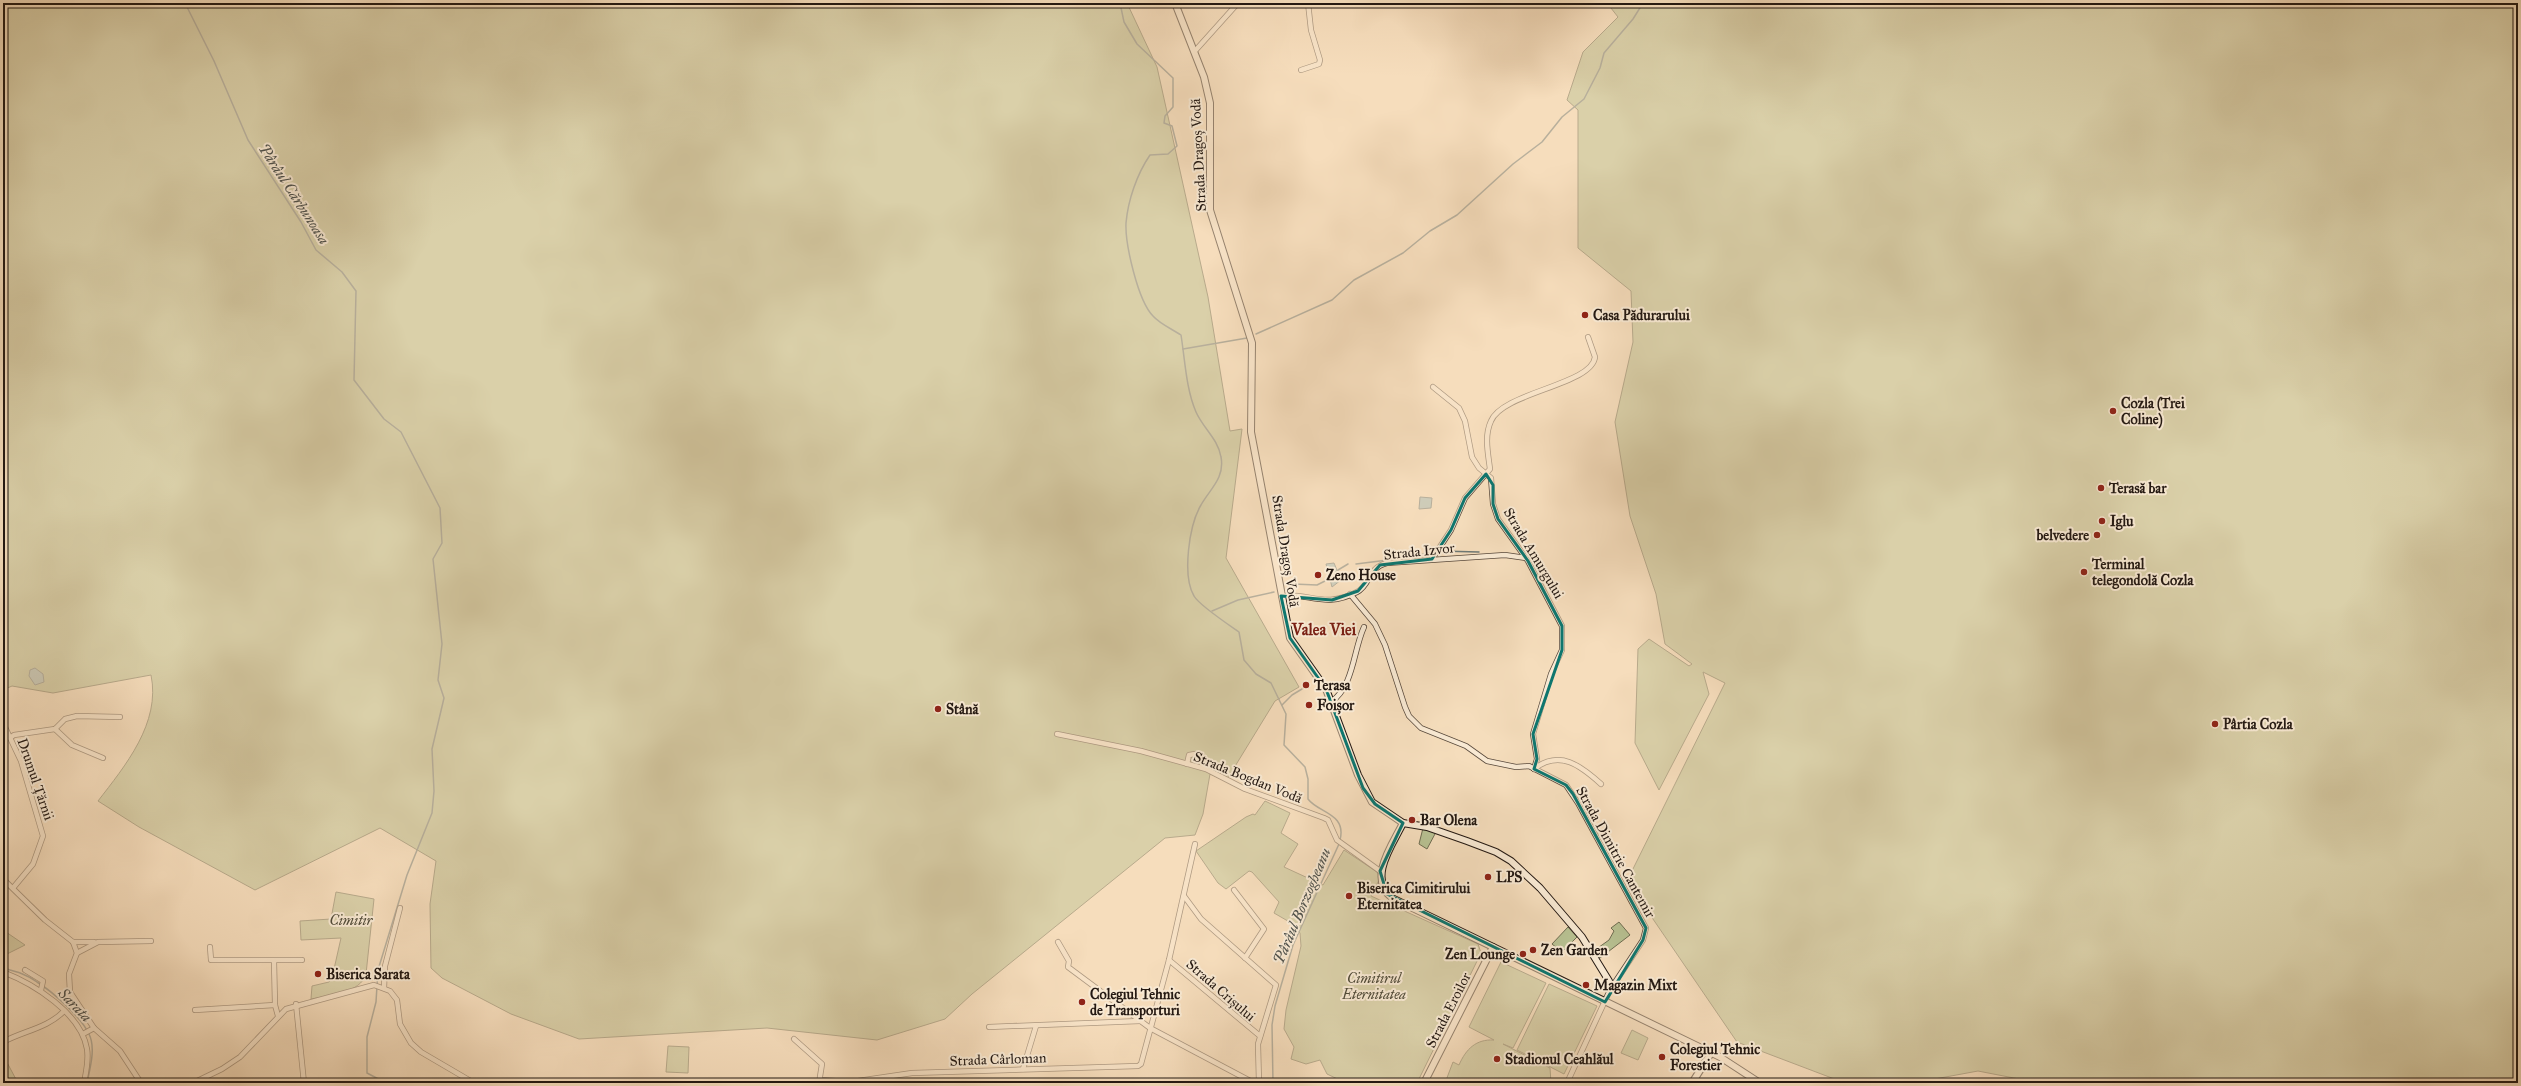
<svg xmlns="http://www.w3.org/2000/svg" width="2521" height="1086" viewBox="0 0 2521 1086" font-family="'IM FELL Great Primer',serif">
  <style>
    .green { fill: #b8c293; stroke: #6e6d52 }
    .water { fill: #9fbab8; stroke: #6d7976 }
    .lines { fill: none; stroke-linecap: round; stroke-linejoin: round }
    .stream { stroke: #6d7976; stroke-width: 1.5 }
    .street-casing { stroke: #58493c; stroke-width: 6 }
    .secondary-casing { stroke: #231812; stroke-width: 8 }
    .street { stroke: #f8e9d3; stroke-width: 4.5 }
    .secondary { stroke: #f8e9d3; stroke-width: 6 }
    .marked { fill: none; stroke: #0f766e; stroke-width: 3; stroke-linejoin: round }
    .poi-dot { fill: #8f2418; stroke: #f8e9d3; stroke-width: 1.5 }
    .labels { text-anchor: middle; stroke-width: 4; stroke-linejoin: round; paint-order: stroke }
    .street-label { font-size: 14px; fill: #231812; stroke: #f8e9d3 }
    .poi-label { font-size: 14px; font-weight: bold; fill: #231812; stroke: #f8e9d3; text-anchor: start }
    .park-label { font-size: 14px; font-style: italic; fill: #504b39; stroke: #f8e9d3 }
    .water-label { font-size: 15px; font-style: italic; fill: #4e514c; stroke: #f8e9d3 }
    .quarter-label { font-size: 16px; font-weight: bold; fill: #7a1f14; stroke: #f8e9d3 }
  </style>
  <rect width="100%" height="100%" fill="#f5ddbc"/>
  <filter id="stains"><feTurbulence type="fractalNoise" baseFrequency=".005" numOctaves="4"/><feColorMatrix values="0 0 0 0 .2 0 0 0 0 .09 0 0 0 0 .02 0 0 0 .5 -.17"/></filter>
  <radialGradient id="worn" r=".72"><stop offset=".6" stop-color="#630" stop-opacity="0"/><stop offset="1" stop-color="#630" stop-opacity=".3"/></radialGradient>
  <!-- green -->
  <g class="green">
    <path d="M3 3H1127L1157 67 1208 297 1230 431 1242 429 1226 558 1299 687 1275 701 1226 781 1210 774 1203 814 1195 835 1165 838 972 994 945 1019 877 1040 767 1028 579 1039 511 1014 442 978 431 968 430 904 436 861 380 828 255 890 139 827 98 801C125 766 161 723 151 675L53 693 12 686 3 690Z"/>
    <polygon points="1607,3 2518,3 2518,1083 2025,1083 2019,1079 1978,1071 1913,1083 1845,1083 1737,1042 1627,881 1725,683 1703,672 1709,694 1659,790 1635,743 1638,649 1649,639 1689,666 1692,664 1665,644 1656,594 1630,516 1615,422 1633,342 1631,291 1578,248 1578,110 1567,100 1583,52 1618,17"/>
    <polygon points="1265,801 1290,813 1281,833 1298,844 1284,867 1323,885 1344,850 1377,872 1380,878 1371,896 1478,944 1481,953 1417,1083 1346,1083 1327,1074 1320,1060 1306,1064 1291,1059 1294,1047 1284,1029 1286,1010 1301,946 1300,933 1293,924 1274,913 1279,902 1252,872 1249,871 1226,889 1218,883 1196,851 1246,817 1253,814 1255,815"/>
    <polygon points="1423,828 1436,832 1427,849 1419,844"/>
    <path d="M336 892 374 899 366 974C361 993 327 996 311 999L312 986 329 982 332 978 341 938 301 940 300 921 331 919Z"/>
    <polygon points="1619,922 1630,935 1600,958 1595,950 1609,940 1614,931 1611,928"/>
    <polygon points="1568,927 1577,937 1562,952 1552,944"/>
    <polygon points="3,930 25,945 3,956"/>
    <path d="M1501 962 1546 983 1513 1048 1503 1044 1550 1068 1551 1083H1445L1453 1062 1459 1065C1466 1049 1476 1039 1494 1040L1469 1027Z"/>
    <polygon points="1549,984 1597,1006 1564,1074 1517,1050"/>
    <polygon points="1632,1030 1648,1038 1638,1060 1621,1053"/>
    <polygon points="668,1046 689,1047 688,1073 666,1072"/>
    <polygon points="3,1055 18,1083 3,1083"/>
  </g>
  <!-- water -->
  <g class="water">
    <polygon points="1420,497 1432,498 1431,508 1419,509"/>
    <polygon points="1334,563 1341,580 1332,587 1326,564"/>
    <polygon points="35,668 43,674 44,682 35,685 29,676 30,670"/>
  </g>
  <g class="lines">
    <!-- stream -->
    <g class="stream">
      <polyline points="185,3 214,61 248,140 301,222 316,250 342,272 356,291 354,380 384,419 401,432 440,508 442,543 433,559 442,644 438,680 444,698 432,749 434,791 432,813 407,875 378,970 376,1002 367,1037 367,1073 386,1083"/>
      <path d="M1120 3 1124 22 1137 44 1173 78V107L1165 116 1164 123 1172 126 1177 146 1168 154 1150 155C1137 174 1128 200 1126 223 1125 244 1138 301 1153 316 1160 324 1172 329 1181 335 1185 360 1186 389 1196 412 1203 428 1218 439 1221 457 1225 478 1210 489 1201 505 1189 525 1182 576 1194 596 1199 605 1229 625 1239 632L1244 660 1256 674 1271 683 1286 714 1284 745 1305 767 1308 779V799C1318 813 1347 813 1340 840"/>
      <polyline points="1256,334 1332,300 1354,280 1403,253 1430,231 1457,215 1513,164 1542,142 1562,117 1584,99 1600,68 1604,53 1633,19 1643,3"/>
      <polyline points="1183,349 1247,338"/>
      <polyline points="1439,551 1479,552"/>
      <polyline points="1356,564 1404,558 1433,552"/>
      <polyline points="1338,570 1348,564"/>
      <polyline points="1287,590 1293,584 1317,585 1329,579"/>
      <polyline points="1212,611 1238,600 1274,592"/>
      <polyline points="1282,705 1292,695 1302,689"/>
      <path d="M3 968C14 971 27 974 37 982 53 992 81 1017 89 1034 96 1048 90 1068 87 1083"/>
      <polyline points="1273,1083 1272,1025 1275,1006 1293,945 1339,844"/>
    </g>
    <!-- street casing -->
    <g class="street-casing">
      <g id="street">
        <polyline points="1194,52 1238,3"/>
        <polyline points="1301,70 1319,64 1320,60 1311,30 1308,3"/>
        <polyline points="1433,387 1459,408 1465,421 1472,457 1479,468 1491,478 1493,504 1498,519 1528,561 1562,626 1562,650 1551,674 1533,734 1537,759 1534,769"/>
        <path d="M1432 559 1451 530 1465 498 1490 469C1488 453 1484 436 1491 421 1503 392 1592 385 1595 357L1588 337"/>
        <polyline points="1350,594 1375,624 1385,645 1405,707 1409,716 1421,728 1466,746 1487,761 1516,767 1529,766 1566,785 1578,803 1646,928 1643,940 1610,990 1567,1083"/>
        <path d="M1281 596C1309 592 1324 609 1357 592 1371 585 1367 568 1387 563L1505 555 1526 558"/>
        <path d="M1331 702C1354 686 1353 651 1364 627"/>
        <polyline points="3,723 21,761 43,836 33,864 13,888"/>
        <polyline points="55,729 72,745 103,758"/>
        <polyline points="1057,734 1141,751 1206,769 1245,789 1324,818 1328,820 1337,840 1380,871"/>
        <polyline points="10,738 14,735 55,729 65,719 77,716 120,717"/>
        <polyline points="1187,764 1189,755 1195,754"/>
        <path d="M1534 769C1560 749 1581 766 1601 784"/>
        <polyline points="3,879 45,920 73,942 77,953 69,974 70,992 94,1028 120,1051 141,1083"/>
        <polyline points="1234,890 1264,929 1245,958"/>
        <polyline points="1184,896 1201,919 1276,985 1258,1044 1259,1083"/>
        <polyline points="73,942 94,942"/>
        <polyline points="1058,942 1069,961 1068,967 1150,1028 1254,1083"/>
        <polyline points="210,947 211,960 302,960"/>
        <polyline points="77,953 98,942 151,941"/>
        <polyline points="1169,960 1260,1036"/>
        <polyline points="274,961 275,1005 278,1016"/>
        <polyline points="25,970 43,981 41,990"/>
        <path d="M3 972C34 984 81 1013 87 1049 89 1060 86 1072 84 1083"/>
        <polyline points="384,988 385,966 400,908"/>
        <polyline points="296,1004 304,1083"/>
        <polyline points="195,1010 275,1005"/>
        <polyline points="989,1027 1140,1021"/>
        <polyline points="83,1034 94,1028"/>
        <polyline points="794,1039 822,1064 819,1083"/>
        <path d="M3 1042C23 1031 48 1028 64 1011"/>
        <polyline points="1023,1069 1036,1026"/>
        <polyline points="820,1080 851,1082 912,1073 1138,1066 1141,1064 1169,960 1195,844"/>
        <polyline points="193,1083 222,1069 240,1057 286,1009 374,985 390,991 397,1000 400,1024 411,1043 421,1052 474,1083"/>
        <polyline points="1320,1083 1322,1083"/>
      </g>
    </g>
    <!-- secondary casing -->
    <g class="secondary-casing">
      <g id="secondary">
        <polyline points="1175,3 1204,77 1210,103 1210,210 1252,343 1251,432 1290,638 1326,689 1358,775 1372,802 1403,823 1427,827 1467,841 1496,852 1511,861 1540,888 1582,937 1609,981 1610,990"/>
        <path d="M1403 823C1393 844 1367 878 1392 898L1720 1057 1760 1083"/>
        <polyline points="1424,1083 1493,947"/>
        <polyline points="1692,1083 1711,1053"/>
      </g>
    </g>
    <!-- street -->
    <use href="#street" class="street"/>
    <!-- secondary -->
    <use href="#secondary" class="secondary"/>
  </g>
  <!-- marked area -->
  <path d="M0 0H2521V1086H0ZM1486 474 1493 485V504L1498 519 1528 561 1562 626V650L1533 734 1537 759 1534 769 1566 785 1573 794 1646 928 1643 940 1605 1002 1387 894 1380 871 1403 823 1375 804 1363 788 1326 689 1290 638 1281 596 1332 600 1358 591 1380 565 1432 559 1451 530 1465 498Z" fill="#f5ddbc" fill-opacity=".55" fill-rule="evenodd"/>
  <path class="marked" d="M1486 474 1493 485V504L1498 519 1528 561 1562 626V650L1533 734 1537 759 1534 769 1566 785 1573 794 1646 928 1643 940 1605 1002 1387 894 1380 871 1403 823 1375 804 1363 788 1326 689 1290 638 1281 596 1332 600 1358 591 1380 565 1432 559 1451 530 1465 498Z"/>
  <!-- markers -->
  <g class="poi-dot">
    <circle cx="1585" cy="315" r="4"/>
    <circle cx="2113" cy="411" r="4"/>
    <circle cx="2101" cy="488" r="4"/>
    <circle cx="2102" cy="521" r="4"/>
    <circle cx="2097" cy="535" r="4"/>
    <circle cx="2084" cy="572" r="4"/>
    <circle cx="1318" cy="575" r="4"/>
    <circle cx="1306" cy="685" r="4"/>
    <circle cx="1309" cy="705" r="4"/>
    <circle cx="938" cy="709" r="4"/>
    <circle cx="2215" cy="724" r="4"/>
    <circle cx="1412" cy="820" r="4"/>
    <circle cx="1488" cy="877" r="4"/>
    <circle cx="1349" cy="896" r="4"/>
    <circle cx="1533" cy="950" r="4"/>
    <circle cx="1523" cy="954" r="4"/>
    <circle cx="318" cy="974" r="4"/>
    <circle cx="1586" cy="985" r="4"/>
    <circle cx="1082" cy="1002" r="4"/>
    <circle cx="1662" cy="1057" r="4"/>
    <circle cx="1497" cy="1059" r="4"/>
  </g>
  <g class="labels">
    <!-- street labels -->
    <g class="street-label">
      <text transform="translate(1198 155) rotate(-93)" y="5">Strada Dragoș Vodă</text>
      <text transform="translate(1286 551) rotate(81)" y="5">Strada Dragoș Vodă</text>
      <text transform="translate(1419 551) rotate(-6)" y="5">Strada Izvor</text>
      <text transform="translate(1534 553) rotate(59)" y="5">Strada Amurgului</text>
      <text transform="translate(1248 777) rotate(22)" y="5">Strada Bogdan Vodă</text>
      <text transform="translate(36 779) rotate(71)" y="5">Drumul Țărnii</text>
      <text transform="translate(1616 852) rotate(61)" y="5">Strada Dimitrie Cantemir</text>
      <text transform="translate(1221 990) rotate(41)" y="5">Strada Crișului</text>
      <text transform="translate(1448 1010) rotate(-63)" y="5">Strada Eroilor</text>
      <text transform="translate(998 1059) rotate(-2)" y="5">Strada Cârloman</text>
    </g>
    <!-- poi labels -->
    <g class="poi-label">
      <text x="1593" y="320">Casa Pădurarului</text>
      <text x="2121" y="408">Cozla (Trei<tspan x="2121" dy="16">Coline)</tspan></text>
      <text x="2109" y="493">Terasă bar</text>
      <text x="2110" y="526">Iglu</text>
      <text x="2089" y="540" text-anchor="end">belvedere</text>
      <text x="2092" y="569">Terminal<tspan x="2092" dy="16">telegondolă Cozla</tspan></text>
      <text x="1326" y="580">Zeno House</text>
      <text x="1314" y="690">Terasa</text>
      <text x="1317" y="710">Foișor</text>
      <text x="946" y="714">Stână</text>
      <text x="2223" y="729">Pârtia Cozla</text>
      <text x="1420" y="825">Bar Olena</text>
      <text x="1496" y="882">LPS</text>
      <text x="1357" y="893">Biserica Cimitirului<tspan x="1357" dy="16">Eternitatea</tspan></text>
      <text x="1541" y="955">Zen Garden</text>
      <text x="1515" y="959" text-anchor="end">Zen Lounge</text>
      <text x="326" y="979">Biserica Sarata</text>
      <text x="1594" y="990">Magazin Mixt</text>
      <text x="1090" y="999">Colegiul Tehnic<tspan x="1090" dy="16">de Transporturi</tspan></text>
      <text x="1670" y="1054">Colegiul Tehnic<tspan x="1670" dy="16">Forestier</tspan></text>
      <text x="1505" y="1064">Stadionul Ceahlăul</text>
    </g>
    <!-- park labels -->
    <g class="park-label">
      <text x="351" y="925">Cimitir</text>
      <text x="1374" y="983">Cimitirul<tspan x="1374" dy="16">Eternitatea</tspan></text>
    </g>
    <!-- water labels -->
    <g class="water-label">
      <text transform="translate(294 194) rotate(57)" y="5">Pârâul Cărbunoasa</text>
      <text transform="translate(1302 906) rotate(-67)" y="5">Pârâul Borzogheanu</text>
      <text transform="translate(75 1005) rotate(46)" y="5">Sarata</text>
    </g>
    <!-- quarter labels -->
    <g class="quarter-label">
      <text x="1324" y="635">Valea Viei</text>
    </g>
  </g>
  <!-- margin -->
  <rect width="2521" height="1086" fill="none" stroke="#f5ddbc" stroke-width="16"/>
  <rect x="4" y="4" width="2513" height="1078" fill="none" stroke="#231812" stroke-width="2"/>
  <rect x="8" y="8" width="2505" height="1070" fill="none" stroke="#231812"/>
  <rect width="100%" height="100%" filter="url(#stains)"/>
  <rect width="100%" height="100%" fill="url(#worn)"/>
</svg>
